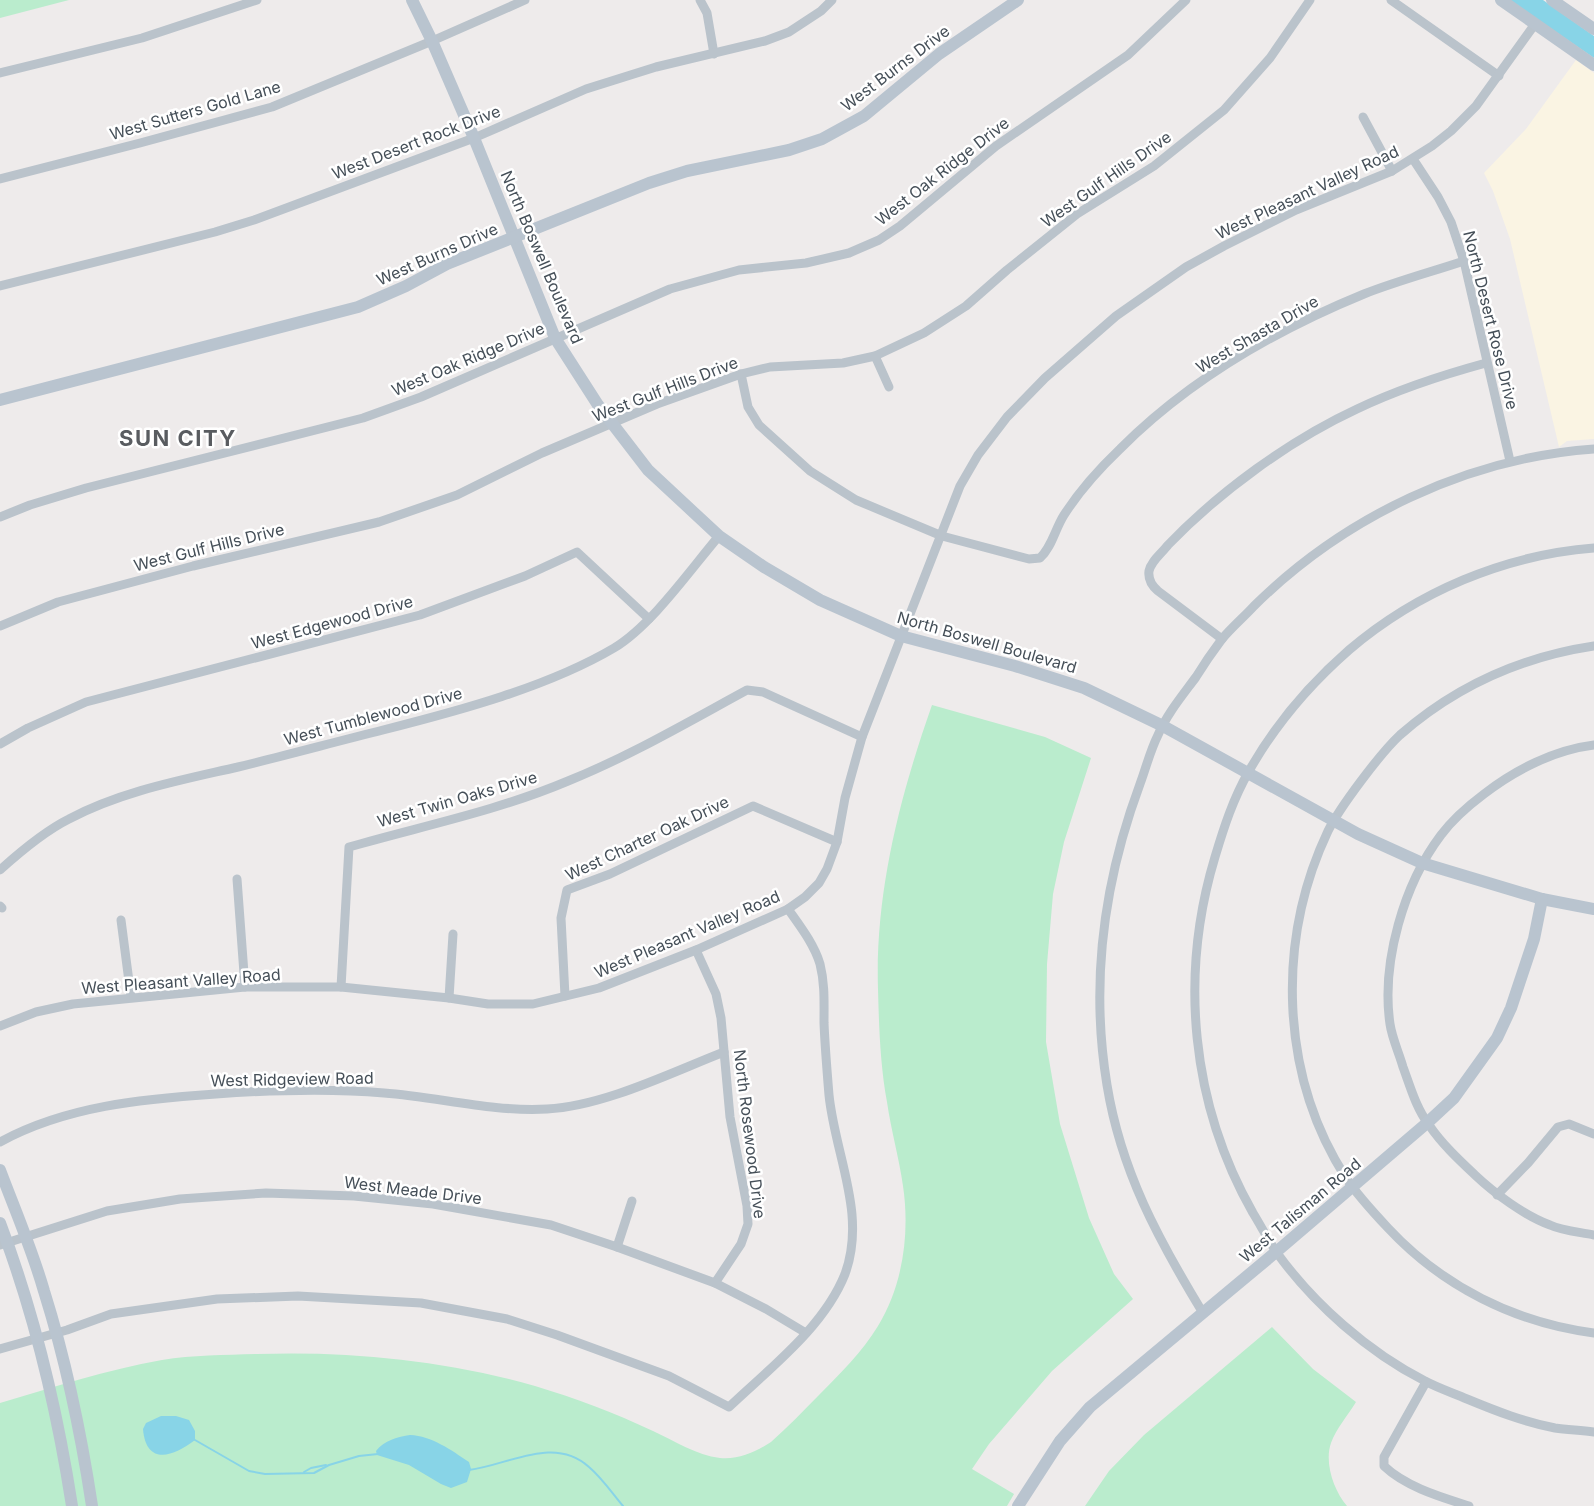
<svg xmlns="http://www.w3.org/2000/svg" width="1594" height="1506" viewBox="0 0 1594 1506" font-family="Inter,sans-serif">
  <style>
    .commercial { fill: #faf4e3 }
    .green { fill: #baeccd }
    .water { fill: #88d4e7 }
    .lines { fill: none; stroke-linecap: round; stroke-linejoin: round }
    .stream { stroke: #88d4e7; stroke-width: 2 }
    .street { stroke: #bac3cb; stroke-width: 9 }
    .secondary { stroke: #b9c4cf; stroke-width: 12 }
    .labels { text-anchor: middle; stroke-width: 5; stroke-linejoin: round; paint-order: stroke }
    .street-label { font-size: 16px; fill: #454f58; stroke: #fff }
    .district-label { font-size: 22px; font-weight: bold; letter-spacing: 1.5px; fill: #595c60; stroke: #fff }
  </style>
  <rect width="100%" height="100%" fill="#eeebeb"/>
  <!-- commercial -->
  <polygon class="commercial" points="1576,60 1594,73 1594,439 1567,441 1559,447 1510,239 1493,191 1484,173 1526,129"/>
  <!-- green -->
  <g class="green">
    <polygon points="0,0 69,0 0,18"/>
    <path d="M932 705 1045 737 1091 758 1064 842 1053 894 1047 964 1046 1042 1060 1124 1089 1218 1114 1274 1133 1299 1052 1371 989 1444 972 1469 1014 1494 1007 1506H0V1403C54 1387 106 1370 162 1360 193 1355 225 1355 257 1354 350 1351 444 1360 535 1386 575 1398 615 1413 653 1431 675 1441 696 1455 720 1458 738 1460 756 1452 771 1442 788 1427 803 1411 819 1395 841 1373 862 1352 878 1326 903 1285 910 1233 903 1186 899 1158 891 1130 887 1102 880 1064 879 1026 878 989 875 892 900 796 932 705Z"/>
    <path d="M1272 1327 1313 1369 1356 1402C1348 1415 1336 1429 1331 1443 1324 1463 1334 1491 1347 1506H1085L1109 1471 1144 1435Z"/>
  </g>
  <!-- water -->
  <g class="water">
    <polygon points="1509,0 1543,0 1594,36 1594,58"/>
    <path d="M161 1416H176L189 1420 195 1431V1440C173 1457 146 1466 143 1429L146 1423Z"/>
    <path d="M410 1435C432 1436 451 1450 469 1462L471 1469 467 1482 451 1488 441 1484 409 1465 377 1455 376 1451C384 1440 398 1437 410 1435Z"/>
  </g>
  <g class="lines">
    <!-- stream -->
    <g class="stream">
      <polyline points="195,1440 249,1471 265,1474 314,1473 329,1465 359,1456 378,1454"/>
      <path d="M469 1470C509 1465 554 1435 589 1467 602 1478 612 1493 623 1506"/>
      <polyline points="304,1472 311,1468 326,1465"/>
    </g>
    <!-- street -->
    <g class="street">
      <polyline points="700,0 707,13 714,54"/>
      <polyline points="1391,0 1499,76"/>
      <polyline points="0,73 142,38 257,0"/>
      <polyline points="1363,117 1392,171"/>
      <polyline points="1413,159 1438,197 1451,222 1464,261 1510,461"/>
      <polyline points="0,179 140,143 272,107 432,41 525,0"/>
      <polyline points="0,286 215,232 254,220 474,138 586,89 656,67 765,41 789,32 821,11 832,0"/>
      <polyline points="875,356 889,387"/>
      <path d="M741 374 748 407 759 425 810 471 856 500 942 536 1029 559 1040 558C1052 547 1055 529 1064 515 1080 490 1099 469 1120 449 1188 381 1276 330 1364 294 1397 281 1431 272 1464 261"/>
      <polyline points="0,517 30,505 86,488 363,418 421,397 670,289 739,270 806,263 849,253 879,240 900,226 996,146 1128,55 1186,0"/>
      <path d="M1594 548C1504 555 1417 592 1349 650 1309 685 1275 725 1249 771 1233 799 1224 827 1215 857 1179 976 1191 1104 1253 1213 1261 1226 1268 1240 1277 1253 1314 1304 1368 1352 1425 1381 1438 1388 1453 1393 1467 1399 1496 1411 1524 1422 1555 1428 1568 1430 1581 1430 1594 1432"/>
      <polyline points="0,626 58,602 193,566 379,522 457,495 542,453 657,404 741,374 770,367 843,363 875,356 924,333 966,306 1007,270 1077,214 1154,166 1224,110 1270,58 1310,0"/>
      <path d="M1222 639 1158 591C1152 586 1148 579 1149 571 1151 561 1162 553 1168 545 1219 492 1290 440 1357 409 1399 389 1442 375 1486 363"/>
      <path d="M1594 646C1521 657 1456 686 1400 735 1386 748 1373 765 1361 781 1349 797 1337 813 1328 831 1276 941 1280 1075 1346 1178 1358 1196 1373 1212 1388 1228 1442 1286 1515 1323 1594 1333"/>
      <polyline points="0,744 28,728 86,702 420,615 525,576 577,552 649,619"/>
      <path d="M1594 745C1554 750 1515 770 1484 794 1468 806 1453 819 1441 835 1404 884 1381 962 1390 1024 1392 1038 1399 1053 1403 1067 1410 1086 1416 1108 1429 1125 1442 1144 1458 1159 1475 1175 1494 1193 1525 1216 1550 1225 1563 1231 1580 1232 1594 1235"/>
      <path d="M0 870C21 851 45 831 69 819 122 791 182 780 238 767 287 755 335 742 383 730 458 711 548 687 614 648 652 625 690 570 719 536"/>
      <polyline points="237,879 245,987"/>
      <polyline points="0,906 2,908"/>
      <polyline points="121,920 131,997"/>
      <polyline points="696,950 716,994 721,1018 730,1117 747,1206 748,1224 741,1244 715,1283"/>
      <path d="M341 987 349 847C422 826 497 811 568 781 630 756 688 722 747 690L763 692 862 737"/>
      <polyline points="565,996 561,918 567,890 610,874 753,806 837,842"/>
      <polyline points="449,998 453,934"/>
      <polyline points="0,1026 36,1012 73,1004 245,987 341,987 449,998 488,1004 533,1004 599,988 696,950 788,909 805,897 819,883 827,869 837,842 845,798 862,737 960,486 978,455 1007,417 1045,378 1116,316 1186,267 1224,246 1296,210 1392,171 1432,146 1451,131 1476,106 1535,24"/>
      <path d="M0 1142C66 1106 142 1099 216 1094 272 1090 328 1088 384 1093 439 1097 491 1112 547 1109 604 1106 670 1073 724 1052"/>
      <polyline points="1497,1195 1528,1163 1558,1127 1569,1124 1594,1134"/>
      <polyline points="0,1245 107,1211 180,1199 266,1193 354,1196 433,1204 551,1225 617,1247 715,1283 766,1309 806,1333"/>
      <polyline points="617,1247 632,1201"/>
      <path d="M1203 1313C1158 1239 1121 1171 1107 1085 1090 982 1104 881 1140 784 1146 768 1150 751 1158 735 1167 714 1182 696 1196 677 1204 664 1213 651 1222 639 1232 627 1244 617 1254 606 1344 517 1467 458 1594 449"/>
      <path d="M0 1349 67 1330 111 1314 217 1299 298 1296 421 1303 507 1319 557 1335 669 1376 729 1407C770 1368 824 1327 845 1274 867 1214 835 1155 829 1095 827 1071 825 1047 824 1023 824 1002 825 984 820 964 814 944 800 926 788 909"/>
      <path d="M1426 1382 1384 1457V1466C1406 1487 1441 1497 1469 1506"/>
    </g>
    <!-- secondary -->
    <g class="secondary">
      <polyline points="412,0 432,41 474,138 555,338 598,405 648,470 719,536 764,567 820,600 901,636 1015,666 1084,688 1163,726 1358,834 1422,863 1542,899 1594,909"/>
      <polyline points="1501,0 1594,65"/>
      <polyline points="1552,0 1594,29"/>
      <polyline points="0,400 358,307 406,286 447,264 649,183 687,171 789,150 822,139 864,116 939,54 1018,0"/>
      <path d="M0 1170C15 1210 32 1249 44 1291 66 1361 81 1433 92 1506"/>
      <path d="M0 1223C35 1315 57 1409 72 1506"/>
      <polyline points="1018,1506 1060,1441 1090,1407 1276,1252 1427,1123 1454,1098 1497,1038 1511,1008 1534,939 1542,899"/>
    </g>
  </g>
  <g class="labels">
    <!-- street labels -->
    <g class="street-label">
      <text transform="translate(895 68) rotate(-37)" y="6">West Burns Drive</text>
      <text transform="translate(195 110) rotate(-16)" y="6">West Sutters Gold Lane</text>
      <text transform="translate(416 142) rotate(-21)" y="6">West Desert Rock Drive</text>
      <text transform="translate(942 171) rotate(-38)" y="6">West Oak Ridge Drive</text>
      <text transform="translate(1106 179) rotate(-35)" y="6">West Gulf Hills Drive</text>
      <text transform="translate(1307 192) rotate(-25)" y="6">West Pleasant Valley Road</text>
      <text transform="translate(437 254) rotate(-24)" y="6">West Burns Drive</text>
      <text transform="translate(542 257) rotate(67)" y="6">North Boswell Boulevard</text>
      <text transform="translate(1491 320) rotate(76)" y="6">North Desert Rose Drive</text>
      <text transform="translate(1257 334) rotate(-30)" y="6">West Shasta Drive</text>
      <text transform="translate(468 359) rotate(-23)" y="6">West Oak Ridge Drive</text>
      <text transform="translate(665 389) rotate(-21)" y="6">West Gulf Hills Drive</text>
      <text transform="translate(209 547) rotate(-14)" y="6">West Gulf Hills Drive</text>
      <text transform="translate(332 622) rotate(-15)" y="6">West Edgewood Drive</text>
      <text transform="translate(987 642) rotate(16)" y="6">North Boswell Boulevard</text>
      <text transform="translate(373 716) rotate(-15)" y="6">West Tumblewood Drive</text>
      <text transform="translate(457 799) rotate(-16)" y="6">West Twin Oaks Drive</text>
      <text transform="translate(647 838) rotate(-25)" y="6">West Charter Oak Drive</text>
      <text transform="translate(687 934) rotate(-23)" y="6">West Pleasant Valley Road</text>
      <text transform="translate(181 981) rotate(-4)" y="6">West Pleasant Valley Road</text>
      <text transform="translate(292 1079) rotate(-1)" y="6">West Ridgeview Road</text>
      <text transform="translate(750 1134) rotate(83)" y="6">North Rosewood Drive</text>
      <text transform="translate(413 1190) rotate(7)" y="6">West Meade Drive</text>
      <text transform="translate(1300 1210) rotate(-40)" y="6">West Talisman Road</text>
    </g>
    <!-- district labels -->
    <g class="district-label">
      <text x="178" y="446">SUN CITY</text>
    </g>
  </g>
</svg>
